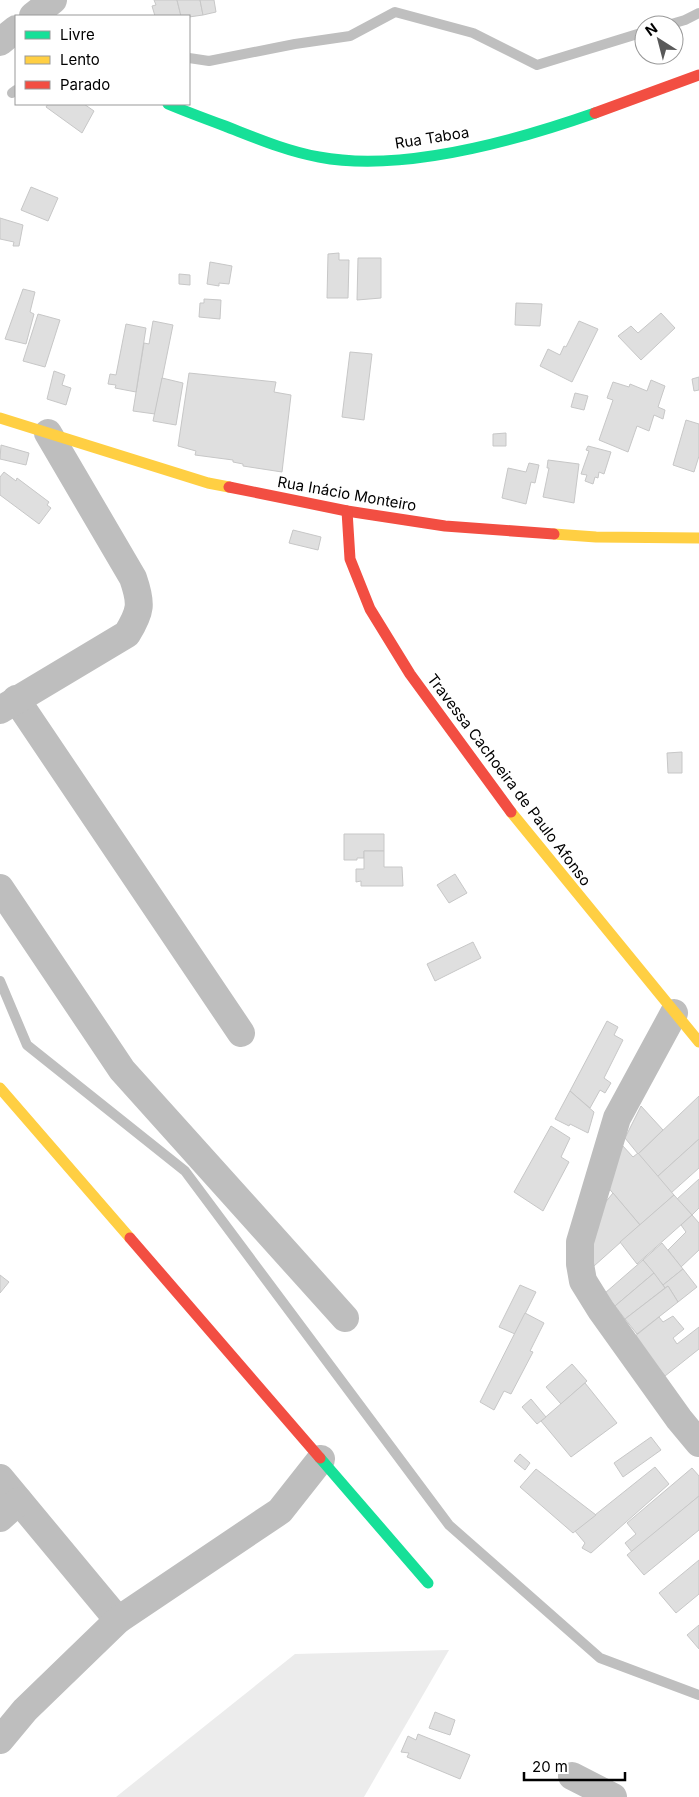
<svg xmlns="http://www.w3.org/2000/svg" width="699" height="1797" viewBox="0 0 699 1797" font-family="Inter,sans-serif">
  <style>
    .green { fill: #ececec }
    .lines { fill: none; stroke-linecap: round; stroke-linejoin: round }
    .stream { stroke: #bfbfbf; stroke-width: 10 }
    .building { fill: #dfdfdf; stroke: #c7c7c7 }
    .street { stroke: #bebebe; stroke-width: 28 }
    .fast { stroke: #16e098; stroke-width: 11 }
    .slow { stroke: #ffcf43; stroke-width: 11 }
    .jam { stroke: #f24e42; stroke-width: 11 }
    .labels { text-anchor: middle; stroke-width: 5; stroke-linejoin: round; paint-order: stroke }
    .street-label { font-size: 15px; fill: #000; stroke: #fff }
  </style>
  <rect width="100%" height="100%" fill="#fff"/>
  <!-- green -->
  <polygon class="green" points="449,1650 364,1797 116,1797 295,1654"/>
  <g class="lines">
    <!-- stream -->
    <g class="stream">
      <polyline points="668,25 685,20 699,13"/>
      <polyline points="189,58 209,61 295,44 350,36 395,12 473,33 537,65 644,32"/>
      <polyline points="12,93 16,90"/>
      <polyline points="0,981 27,1045 185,1171 449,1525 600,1658 699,1695"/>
    </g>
  </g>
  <!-- building -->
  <g class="building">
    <polygon points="154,0 177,0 181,16 155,16 152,6 156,5"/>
    <polygon points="177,0 200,0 203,15 189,17 181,16"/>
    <polygon points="200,0 214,0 216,12 203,15"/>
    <polygon points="48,104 84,104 94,111 82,133 46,107"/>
    <polygon points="31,187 58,198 48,221 21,210"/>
    <polygon points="0,218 23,225 19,246 13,246 14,242 0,239"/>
    <polygon points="339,253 339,260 349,260 348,298 327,298 328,254"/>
    <polygon points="358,258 381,258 381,298 357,300"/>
    <polygon points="210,262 232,266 229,284 219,283 219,286 207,284"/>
    <polygon points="179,274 190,275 190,285 179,284"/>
    <polygon points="23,289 35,292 30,312 34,314 26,344 5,339"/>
    <polygon points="204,299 221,300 220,319 199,317 200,303 204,303"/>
    <polygon points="516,303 542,304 540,326 515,325"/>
    <polygon points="661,313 675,328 641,360 618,336 631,326 638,333"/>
    <polygon points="38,314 60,320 45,367 23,361"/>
    <polygon points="153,321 173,325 155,414 133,411 144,343 149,344"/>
    <polygon points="579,321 598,329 572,382 540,366 548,349 560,355 564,346 566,347"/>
    <polygon points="126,324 146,328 136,392 115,388 116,385 108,384 110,374 116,375"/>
    <polygon points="350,352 372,354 364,420 342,417"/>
    <polygon points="54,371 65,375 62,385 71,388 66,405 47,399"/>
    <polygon points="189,373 276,382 274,392 291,395 282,472 243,466 243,464 233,462 233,460 195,455 196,451 178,446"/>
    <polygon points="699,377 699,390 694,391 692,379"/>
    <polygon points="162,378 183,383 176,425 153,421"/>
    <polygon points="651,380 665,386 658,407 665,410 663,419 654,415 649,431 637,426 628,452 599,440 613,400 607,398 613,382 629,387 630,384 647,391"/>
    <polygon points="575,393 588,396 584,410 571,407"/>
    <polygon points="686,420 699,424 699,456 694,472 673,465"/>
    <polygon points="506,433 506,446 493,446 493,434"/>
    <polygon points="1,445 29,453 26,465 0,459"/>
    <polygon points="588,446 611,452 604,474 599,472 598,478 595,477 593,484 585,481 587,475 581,474 589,451 586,450"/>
    <polygon points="548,460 579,464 574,503 543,497 549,468 547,468"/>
    <polygon points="529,463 539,465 535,483 531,482 526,504 502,498 508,468 526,472"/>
    <polygon points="4,472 16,481 17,478 49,502 47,505 51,508 39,524 0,495 0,477"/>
    <polygon points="293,530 321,537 318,550 289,543"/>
    <polygon points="682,752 682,773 668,773 667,753"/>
    <polygon points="344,834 384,834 384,851 364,851 364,858 357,858 357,860 344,860"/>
    <polygon points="364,851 384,851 384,867 402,867 403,886 361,886 361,881 356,882 356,869 364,869"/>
    <polygon points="455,874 467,893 449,903 437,885"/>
    <polygon points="473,942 481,958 435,981 427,964"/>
    <polygon points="607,1021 618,1027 614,1035 623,1040 604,1078 611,1083 605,1093 600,1090 590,1108 570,1091"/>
    <polygon points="570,1091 594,1112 588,1133 570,1124 569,1126 555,1119"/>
    <polygon points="699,1096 699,1139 657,1177 638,1154"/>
    <polygon points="641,1106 663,1130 638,1154 625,1138"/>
    <polygon points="551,1126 570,1138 561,1157 569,1162 543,1211 514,1192"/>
    <polygon points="699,1139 699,1168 671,1193 657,1177"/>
    <polygon points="622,1145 633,1157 638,1153 674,1195 640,1225 606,1185"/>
    <polygon points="699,1179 699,1208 692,1215 677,1199"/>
    <polygon points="613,1193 640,1225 594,1266 587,1254 599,1210"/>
    <polygon points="674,1195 692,1215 637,1264 620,1242"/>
    <polygon points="692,1215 699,1223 699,1250 681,1267 668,1250 686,1232 681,1225"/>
    <polygon points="662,1243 683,1269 663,1285 643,1260"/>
    <polygon points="643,1260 654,1273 615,1306 605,1293"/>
    <polygon points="683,1269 697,1287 678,1302 668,1286 665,1288 663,1285"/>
    <polygon points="654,1273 665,1288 625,1319 615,1306"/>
    <polygon points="0,1275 9,1282 0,1293"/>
    <polygon points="520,1285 536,1292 515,1334 499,1327"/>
    <polygon points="668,1286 678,1302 637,1334 625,1319"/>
    <polygon points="525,1313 544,1323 530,1351 533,1352 511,1394 504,1391 494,1410 480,1402"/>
    <polygon points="673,1316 684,1329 673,1338 677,1344 699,1327 699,1349 665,1376 634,1337 659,1317 663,1322"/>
    <polygon points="572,1364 587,1381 561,1404 546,1387"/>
    <polygon points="585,1383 617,1423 571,1457 541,1421"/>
    <polygon points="531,1399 546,1417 537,1424 522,1407"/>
    <polygon points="651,1437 661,1450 623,1477 614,1463"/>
    <polygon points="520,1454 530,1463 525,1470 514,1461"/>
    <polygon points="655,1467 669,1484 591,1553 582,1548 585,1543 575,1531"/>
    <polygon points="692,1468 699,1476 699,1496 632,1552 625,1543 636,1534 627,1523"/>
    <polygon points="536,1469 596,1515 573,1533 520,1487"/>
    <polygon points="699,1496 699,1530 644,1575 627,1555"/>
    <polygon points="699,1560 699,1594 676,1613 659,1593"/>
    <polygon points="699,1625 699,1649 687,1635"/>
    <polygon points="435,1712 455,1720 450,1735 429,1728"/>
    <polygon points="418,1734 470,1755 460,1779 407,1757 409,1753 401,1752 408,1736 416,1740"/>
  </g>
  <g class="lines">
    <!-- street -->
    <g class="street">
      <polyline points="33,16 53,0"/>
      <polyline points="0,42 16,29"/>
      <polyline points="16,699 241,1033"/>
      <path d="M0 710 127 634C141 611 142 604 133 578L48 433"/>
      <polyline points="0,888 122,1070 345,1318"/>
      <polyline points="674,1013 617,1118 580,1242 580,1264 583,1281 601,1310 679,1419 699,1443"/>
      <polyline points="0,1478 118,1620"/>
      <polyline points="0,1518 19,1501"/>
      <polyline points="0,1740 25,1710 118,1620 280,1511 321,1459"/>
      <polyline points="572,1776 613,1797"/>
    </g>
    <!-- fast -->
    <g class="fast">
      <path d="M168 104C187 112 206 119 225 126 256 138 286 151 319 157 403 173 515 141 595 113"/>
      <polyline points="320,1458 428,1583"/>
    </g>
    <!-- slow -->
    <g class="slow">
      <polyline points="0,418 208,483 229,487"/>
      <polyline points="554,534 596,537 699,538"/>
      <polyline points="511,812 699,1042"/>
      <polyline points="0,1088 130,1238"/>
    </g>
    <!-- jam -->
    <g class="jam">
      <polyline points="595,113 699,75"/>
      <polyline points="229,487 347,511 445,526 554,534"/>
      <polyline points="347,511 350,559 370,609 410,674 511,812"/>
      <polyline points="130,1238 320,1458"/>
    </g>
  </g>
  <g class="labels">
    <!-- street labels -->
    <g class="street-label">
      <text transform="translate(432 138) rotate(-9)" y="5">Rua Taboa</text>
      <text transform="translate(347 494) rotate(10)" y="5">Rua Inácio Monteiro</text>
      <text transform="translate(509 780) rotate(53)" y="5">Travessa Cachoeira de Paulo Afonso</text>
    </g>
  </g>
  <!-- legend -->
  <rect x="15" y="15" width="175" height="90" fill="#ffffff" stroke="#999999"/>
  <rect x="25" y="31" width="25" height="8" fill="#16e098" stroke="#999999"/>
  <text x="60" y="40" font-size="15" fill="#000000">Livre</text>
  <rect x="25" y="56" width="25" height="8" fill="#ffcf43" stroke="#999999"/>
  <text x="60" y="65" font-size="15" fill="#000000">Lento</text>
  <rect x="25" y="81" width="25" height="8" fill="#f24e42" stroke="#999999"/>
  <text x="60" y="90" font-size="15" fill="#000000">Parado</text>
  <!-- north arrow -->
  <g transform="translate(659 40) rotate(324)"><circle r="24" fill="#ffffff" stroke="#999999"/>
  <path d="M0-4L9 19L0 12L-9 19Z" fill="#595959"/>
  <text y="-8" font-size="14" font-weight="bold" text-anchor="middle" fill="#000000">N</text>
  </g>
  <!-- scale -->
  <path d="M524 1772v8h101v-8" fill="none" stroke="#000000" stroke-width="2.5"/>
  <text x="532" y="1772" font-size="15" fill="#000000" stroke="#ffffff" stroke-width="4" paint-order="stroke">20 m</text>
</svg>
